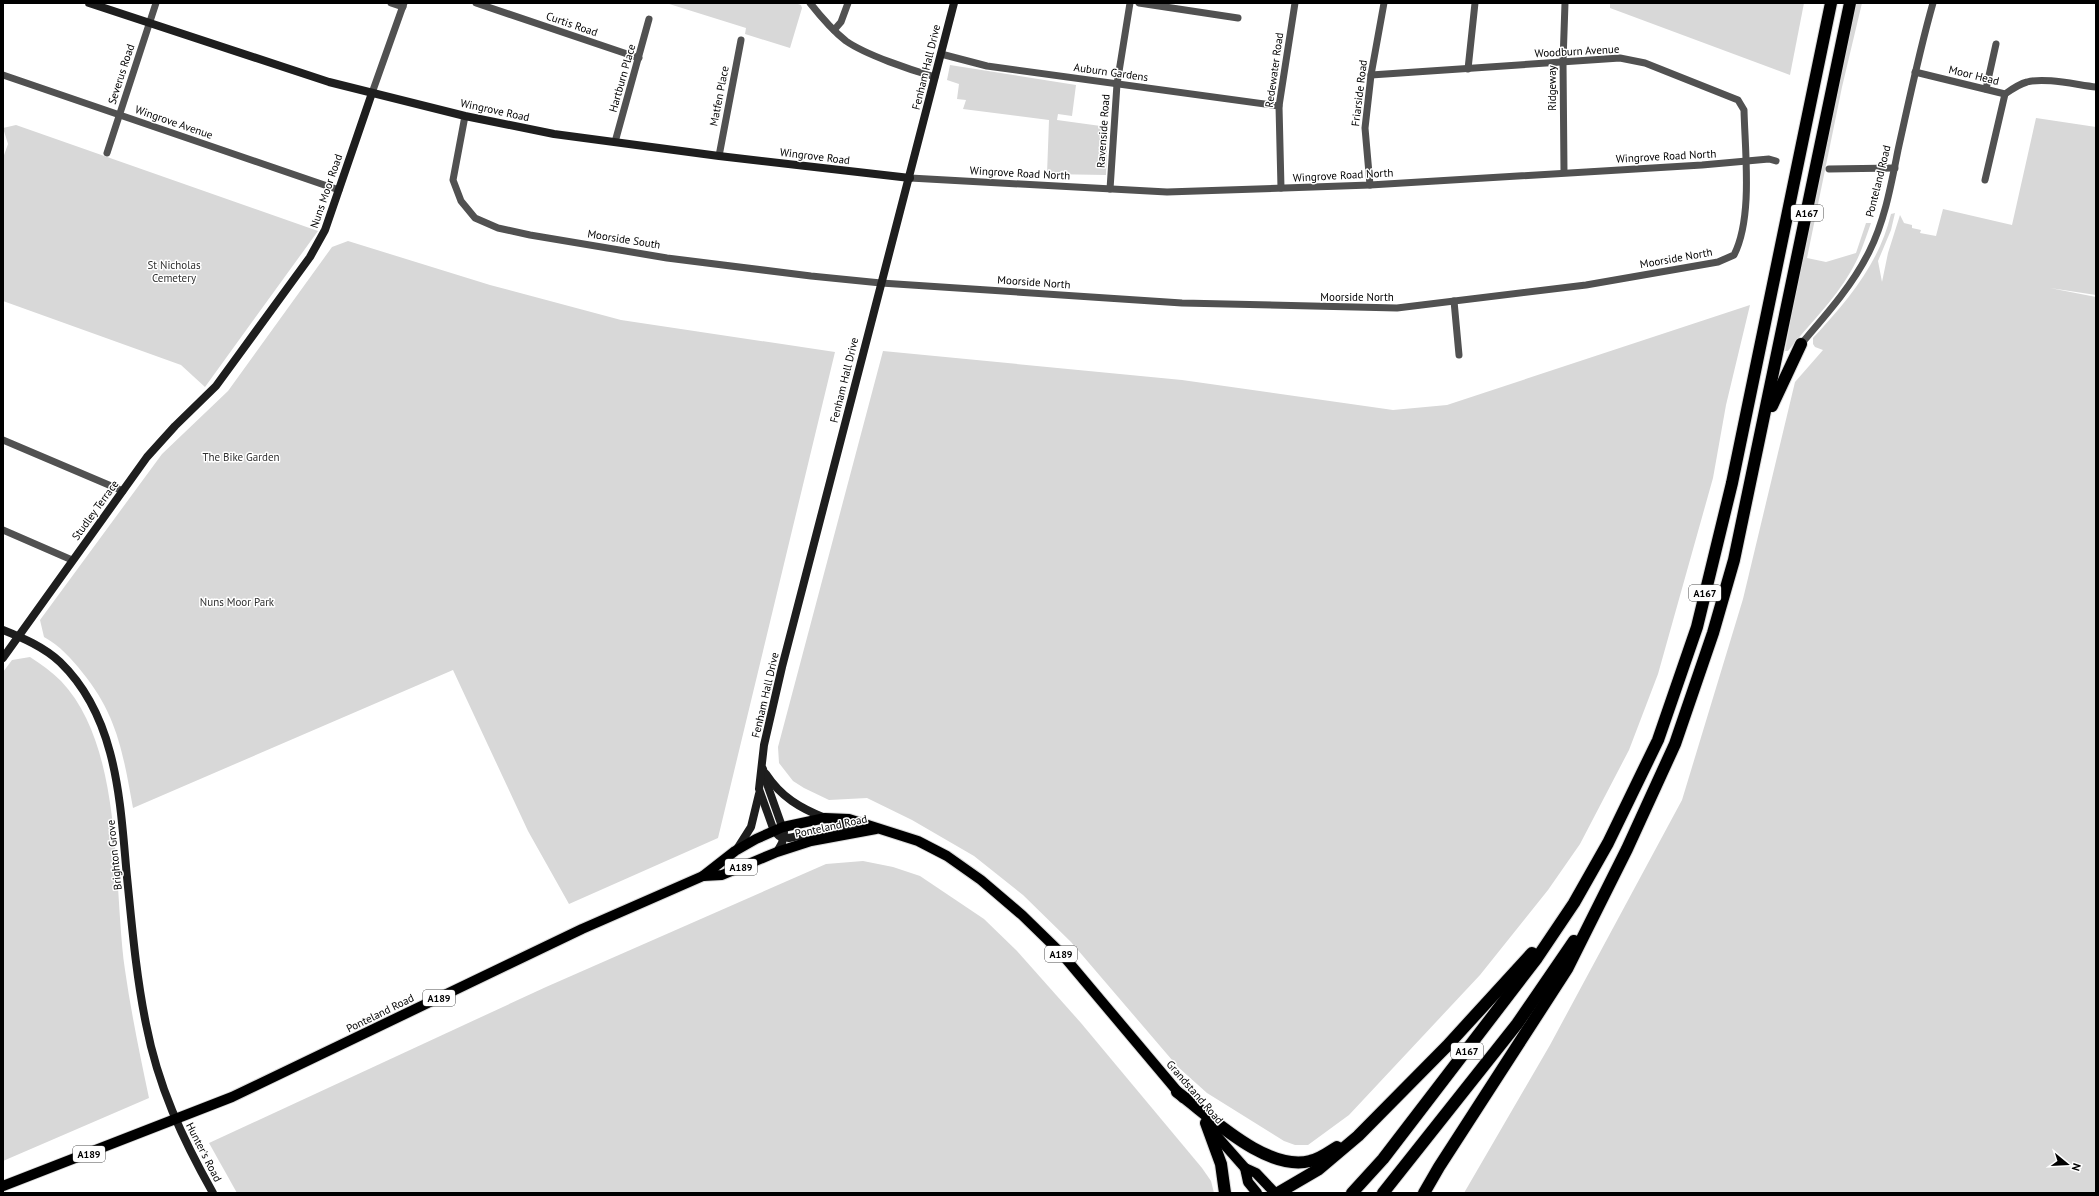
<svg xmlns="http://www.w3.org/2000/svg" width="2099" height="1196" viewBox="0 0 2099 1196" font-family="'PT Sans',sans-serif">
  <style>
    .green { fill: #d8d8d8 }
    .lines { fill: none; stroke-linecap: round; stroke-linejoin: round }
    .primary-casing { stroke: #dbdbdb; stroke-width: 12 }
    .highway-casing { stroke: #dbdbdb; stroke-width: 14 }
    .street { stroke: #515151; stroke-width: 7 }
    .secondary { stroke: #1e1e1e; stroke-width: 8 }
    .primary { stroke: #000; stroke-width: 10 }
    .highway { stroke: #000; stroke-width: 12 }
    .labels { text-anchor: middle; stroke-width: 3; stroke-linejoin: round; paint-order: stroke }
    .shield { fill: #fff; stroke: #4c4c4c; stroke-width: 1 }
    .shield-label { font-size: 10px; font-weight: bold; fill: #000 }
    .street-label { font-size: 11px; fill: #000; stroke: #fff }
    .park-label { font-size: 11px; fill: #2f2f2f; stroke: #fff }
  </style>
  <rect width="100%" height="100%" fill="#fff"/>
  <!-- green -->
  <g class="green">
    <polygon points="666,3 795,3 801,5 802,8 790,48 745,34 746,28"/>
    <polygon points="1610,3 1804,3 1790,75 1610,8"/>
    <path d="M1856 3H1862L1842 87 1807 258 1826 262 1856 253 1866 223H1871C1865 240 1860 256 1851 271 1834 301 1808 325 1788 351H1785L1803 252Z"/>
    <polygon points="950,65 1076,85 1072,116 1058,114 1057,120 1108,127 1106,175 1047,174 1049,120 963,109 966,100 957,99 959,84 947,80"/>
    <path d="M2036 118 2096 127V295L2050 288 2096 297V1193H1464L1550 1045 1682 800 1743 599 1795 382 1823 350 1815 347 1813 344V338C1848 300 1879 264 1891 214L1895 213 1891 230 1878 261 1882 282 1888 253 1900 215 1904 223 1912 225V228L1921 230 1920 233 1936 236 1943 209 2012 225Z"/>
    <polygon points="16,125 318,231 205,387 181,365 3,301 3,158 8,144 3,128"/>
    <path d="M348 241 490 285 621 320 835 352 718 838 569 904 528 831 453 670 133 808C123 754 118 716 82 672 71 658 60 646 44 637L40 620 162 454 228 391 332 247Z"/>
    <polygon points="1750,305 1726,405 1713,478 1658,674 1629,750 1580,844 1548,890 1480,975 1349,1115 1308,1145 1295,1145 1284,1141 1207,1093 1178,1067 1071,942 1023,895 974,856 912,820 867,798 829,800 804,788 793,781 779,763 778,747 883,351 1182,380 1393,410 1447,405"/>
    <path d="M30 657C41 664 52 672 61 681 124 747 113 884 125 970 131 1012 140 1055 149 1098L3 1161V672L12 660Z"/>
    <polygon points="863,861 893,867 920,876 984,919 1017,951 1081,1023 1202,1168 1211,1181 1214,1193 237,1193 209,1143 546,987 826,864"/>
  </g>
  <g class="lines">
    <!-- primary casing -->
    <g class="primary-casing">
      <g id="primary">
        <polyline points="703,876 722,875 777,852 811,841 876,829"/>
        <polyline points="1208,1126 1245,1168 1256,1173 1275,1193"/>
        <polyline points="1245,1168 1248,1182 1257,1193"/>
        <polyline points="3,1186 232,1097 582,929 703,876 735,851 756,839 783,827 825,818 849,819 918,841 947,856 981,880 1022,915 1061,953 1183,1098"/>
      </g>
    </g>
    <!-- highway casing -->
    <g class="highway-casing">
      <g id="highway">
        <polyline points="1772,406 1801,344"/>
        <path d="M1177 1092C1210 1116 1266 1172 1310 1161 1320 1159 1329 1152 1337 1147"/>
        <polyline points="1206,1123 1221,1164 1225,1193"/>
        <polyline points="1278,1193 1319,1169 1358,1136 1447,1046 1532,953"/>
        <polyline points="1352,1193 1383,1159 1537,958 1574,903 1608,843 1658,740 1697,627 1732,483 1831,3"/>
        <polyline points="1383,1193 1517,1024 1574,941"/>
        <polyline points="1424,1193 1439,1167 1567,969 1627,849 1675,744 1713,633 1734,560 1850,3"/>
      </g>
    </g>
    <!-- street -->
    <g class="street">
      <polyline points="391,3 403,7"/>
      <polyline points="476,3 639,58"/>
      <path d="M810 3C821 17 832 30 846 41 866 55 911 70 935 77"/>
      <polyline points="1139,3 1238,18"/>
      <polyline points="834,30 841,22 848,3"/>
      <polyline points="941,54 987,66 1279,106"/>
      <polyline points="1468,69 1475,3"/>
      <path d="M1915 72 2005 94C2012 89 2019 84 2027 82 2045 77 2077 85 2096 87"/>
      <polyline points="3,75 339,190"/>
      <polyline points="1986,89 1996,44"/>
      <polyline points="372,93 404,3"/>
      <path d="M465 116 453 180 461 201 475 218 498 228 530 235 667 258 811 276 881 283 1182 303 1397 308 1586 285 1718 262 1734 255C1753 218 1745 152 1744 110L1738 100 1645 63 1620 58 1371 75"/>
      <polyline points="615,142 649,19"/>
      <polyline points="107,153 156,3"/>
      <polyline points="719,156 741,40"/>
      <polyline points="1829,169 1895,168"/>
      <polyline points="1564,172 1563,62 1565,3"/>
      <polyline points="910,178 1167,192 1370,185 1702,165 1769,159 1776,161"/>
      <polyline points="1985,180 2005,94"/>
      <polyline points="1370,185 1365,128 1371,75 1384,3"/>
      <polyline points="1281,188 1279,106 1295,3"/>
      <polyline points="1110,189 1117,84 1130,3"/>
      <polyline points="1454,301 1459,355"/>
      <path d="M1801 344C1826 315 1852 286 1869 252 1885 220 1891 185 1898 150 1909 101 1919 52 1933 3"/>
      <polyline points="3,440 123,491"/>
      <polyline points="3,530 72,560"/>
    </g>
    <!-- secondary -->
    <g class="secondary">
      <polyline points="89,3 329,82 465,116 554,134 719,156 910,178"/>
      <path d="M3 630C23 638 44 647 60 662 118 718 120 803 127 877 132 926 136 975 146 1024 158 1086 182 1138 213 1193"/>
      <polyline points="3,658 147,457 175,426 216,386 310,257 325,230 372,93"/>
      <polyline points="763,769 767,784 784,832 782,843 777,852"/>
      <path d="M766 774C781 797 800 808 825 818"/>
      <polyline points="865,829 839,827 789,838 779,836 774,831 759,789 764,745 782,667 954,3"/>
      <polyline points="737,849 751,827 759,794"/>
    </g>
    <!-- primary -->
    <use href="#primary" class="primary"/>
    <!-- highway -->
    <use href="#highway" class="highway"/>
  </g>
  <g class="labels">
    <!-- shield labels -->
    <g class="shield">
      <rect x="1791" y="205" width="32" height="16" rx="3"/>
      <rect x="1689" y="585" width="32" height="16" rx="3"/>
      <rect x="725" y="859" width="32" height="16" rx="3"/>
      <rect x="1045" y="946" width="32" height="16" rx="3"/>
      <rect x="423" y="990" width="32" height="16" rx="3"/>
      <rect x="1451" y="1043" width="32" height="16" rx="3"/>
      <rect x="73" y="1146" width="32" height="16" rx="3"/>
    </g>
    <g class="shield-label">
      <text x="1807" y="217">A167</text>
      <text x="1705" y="597">A167</text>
      <text x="741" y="871">A189</text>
      <text x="1061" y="958">A189</text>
      <text x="439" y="1002">A189</text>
      <text x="1467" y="1055">A167</text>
      <text x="89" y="1158">A189</text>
    </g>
    <!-- street labels -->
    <g class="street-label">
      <text transform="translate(572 24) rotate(19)" y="4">Curtis Road</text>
      <text transform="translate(1577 51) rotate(-3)" y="4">Woodburn Avenue</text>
      <text transform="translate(926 67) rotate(-76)" y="4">Fenham Hall Drive</text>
      <text transform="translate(1274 70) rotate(-82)" y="4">Redewater Road</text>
      <text transform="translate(1111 72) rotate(8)" y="4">Auburn Gardens</text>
      <text transform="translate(121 74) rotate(-72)" y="4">Severus Road</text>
      <text transform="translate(1974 75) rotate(14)" y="4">Moor Head</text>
      <text transform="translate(622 78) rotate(-74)" y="4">Hartburn Place</text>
      <text transform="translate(1552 88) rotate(-90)" y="4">Ridgeway</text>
      <text transform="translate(1359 93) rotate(-83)" y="4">Friarside Road</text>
      <text transform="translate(719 96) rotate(-79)" y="4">Matfen Place</text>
      <text transform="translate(495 110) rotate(12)" y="4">Wingrove Road</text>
      <text transform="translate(174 122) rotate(19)" y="4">Wingrove Avenue</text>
      <text transform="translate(1103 131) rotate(-86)" y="4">Ravenside Road</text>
      <text transform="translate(815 156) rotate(7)" y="4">Wingrove Road</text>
      <text transform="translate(1666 156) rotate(-3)" y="4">Wingrove Road North</text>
      <text transform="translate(1020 173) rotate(3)" y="4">Wingrove Road North</text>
      <text transform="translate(1343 175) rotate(-3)" y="4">Wingrove Road North</text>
      <text transform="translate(1878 181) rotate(-76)" y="4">Ponteland Road</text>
      <text transform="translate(326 191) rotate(-71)" y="4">Nuns Moor Road</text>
      <text transform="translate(624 239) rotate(9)" y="4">Moorside South</text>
      <text transform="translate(1676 258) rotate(-10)" y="4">Moorside North</text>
      <text transform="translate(1034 282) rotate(4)" y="4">Moorside North</text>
      <text x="1357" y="301">Moorside North</text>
      <text transform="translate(844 380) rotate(-76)" y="4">Fenham Hall Drive</text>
      <text transform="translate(95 510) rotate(-54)" y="4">Studley Terrace</text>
      <text transform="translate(765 695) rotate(-77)" y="4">Fenham Hall Drive</text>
      <text transform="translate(831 826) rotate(-12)" y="4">Ponteland Road</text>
      <text transform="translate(114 855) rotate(-96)" y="4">Brighton Grove</text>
      <text transform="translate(380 1013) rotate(-26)" y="4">Ponteland Road</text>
      <text transform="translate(1195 1092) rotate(49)" y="4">Grandstand Road</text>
      <text transform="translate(204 1152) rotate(63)" y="4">Hunter's Road</text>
    </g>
    <!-- park labels -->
    <g class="park-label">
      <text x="174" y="269">St Nicholas<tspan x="174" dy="13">Cemetery</tspan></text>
      <text x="241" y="461">The Bike Garden</text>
      <text x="237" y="606">Nuns Moor Park</text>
    </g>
  </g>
  <!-- border -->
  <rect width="2099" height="1196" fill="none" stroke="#000000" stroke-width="8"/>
  <!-- north arrow -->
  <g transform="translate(2067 1164) rotate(108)" stroke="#ffffff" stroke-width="3" paint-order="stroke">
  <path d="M0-3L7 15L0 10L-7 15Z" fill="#000000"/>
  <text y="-6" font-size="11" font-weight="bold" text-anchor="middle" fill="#000000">N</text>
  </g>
</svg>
